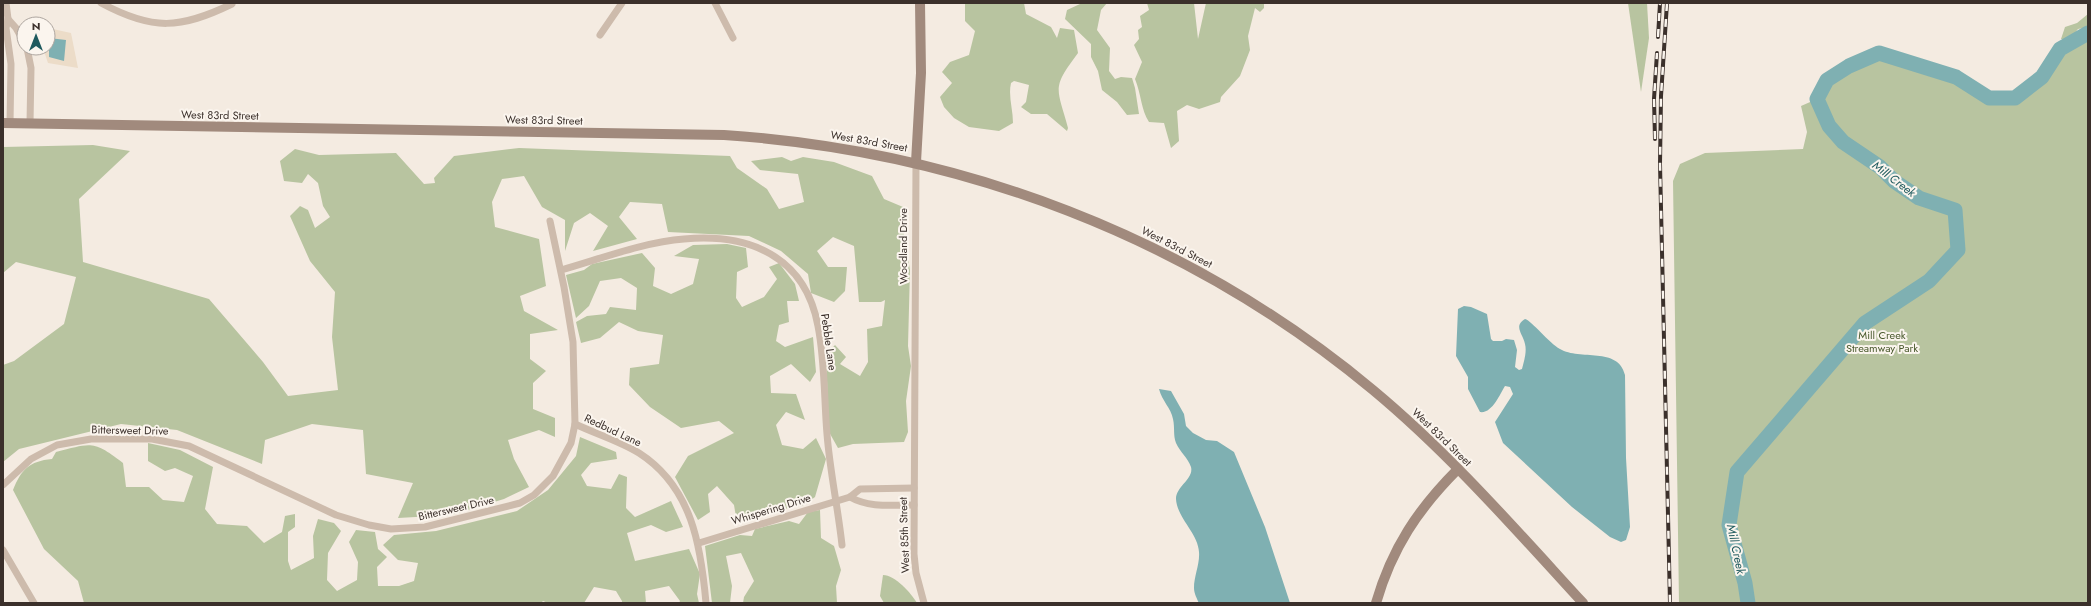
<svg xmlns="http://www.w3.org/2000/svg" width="2091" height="606" viewBox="0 0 2091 606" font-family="Jost,sans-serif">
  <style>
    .green { fill: #b8c4a0 }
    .plaza { fill: #ecdcc8 }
    .water { fill: #7fb0b2 }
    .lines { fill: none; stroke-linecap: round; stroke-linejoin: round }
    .river { stroke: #7fb0b2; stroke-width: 15 }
    .street { stroke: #cdbbac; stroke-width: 7 }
    .secondary { stroke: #a18a7d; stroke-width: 10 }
    .rail-casing { stroke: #3b302b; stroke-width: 4 }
    .rail { stroke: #fbf5ee; stroke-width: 2.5; stroke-dasharray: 8; stroke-linecap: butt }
    .labels { text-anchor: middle; stroke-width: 4; stroke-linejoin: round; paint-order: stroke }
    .street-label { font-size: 11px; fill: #3b302b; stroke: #fbf5ee }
    .park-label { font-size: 11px; fill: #4a5a2e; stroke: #fbf5ee }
    .water-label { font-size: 12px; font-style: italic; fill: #1f5a5e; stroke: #fbf5ee }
  </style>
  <rect width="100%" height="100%" fill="#f4ebe1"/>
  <!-- green -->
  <g class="green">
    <path d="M965 3H1024L1026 14 1051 27 1057 38 1060 28 1074 30 1078 53C1051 89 1057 87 1068 128L1067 131 1047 114H1031L1021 107 1026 102 1029 85 1014 81 1011 83C1008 96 1013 109 1013 123L999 131 969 127 954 118 944 107 940 97 952 83 942 72 950 62 969 55 975 31 965 21Z"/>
    <polygon points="1075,3 1107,3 1101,10 1097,30 1110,48 1109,71 1115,79 1121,77 1132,78 1135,88 1139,114 1127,115 1117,102 1102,90 1098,71 1091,57 1091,44 1065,19 1067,10 1080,4"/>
    <path d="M1147 3H1194L1198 39 1206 3H1264V8L1260 12 1255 8 1248 36 1250 50 1240 76 1221 97 1220 102 1199 109 1187 105 1177 111 1179 141 1171 148 1164 123 1149 122C1141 110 1141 93 1135 79L1142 62 1134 45 1139 39 1138 30 1142 27 1140 16 1149 10Z"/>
    <polygon points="1628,3 1647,3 1649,38 1641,92"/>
    <polygon points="2088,14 2088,27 2078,29 2070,39 2061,39 2065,27 2077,23"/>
    <polygon points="2088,33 2088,603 1679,603 1673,181 1680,164 1705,153 1803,149 1807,132 1801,106 1817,99 1827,80 1849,66 1879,53 1956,77 1989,98 2015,98 2042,77 2060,49"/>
    <polygon points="93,145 130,151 79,199 83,262 209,299 263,362 288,396 338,390 332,337 335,292 310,261 290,216 300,206 308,210 315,228 330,217 323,206 318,183 308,174 302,183 284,181 280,161 295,149 319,155 396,153 424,184 435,183 434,178 454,156 519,148 730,156 737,168 767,189 779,209 804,202 798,174 760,170 751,161 782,157 791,161 803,157 834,162 872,176 884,199 903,207 903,228 910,270 908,346 911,366 906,401 908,432 904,442 853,444 838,448 829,432 826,355 835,345 846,357 840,364 860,376 868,362 867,329 882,326 885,300 881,302 859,302 854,246 833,237 817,251 828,267 847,267 845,291 834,302 811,293 808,274 781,251 749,236 668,232 662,204 630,202 619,217 637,239 593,251 608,226 590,213 574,223 565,251 565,220 542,207 524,176 502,179 492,202 495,227 539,239 546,286 520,296 524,311 558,330 530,334 530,359 546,371 533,383 533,409 555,418 555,437 539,430 508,440 514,459 529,487 504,499 451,515 398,518 413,483 366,474 363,430 312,424 265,440 262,464 177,430 121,424 19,449 3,462 3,365 14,361 64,324 76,277 16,262 3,273 3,147"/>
    <polygon points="727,244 746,248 748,267 737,272 736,298 742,307 764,297 777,279 769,267 779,263 795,284 799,301 787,301 789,322 779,325 776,341 785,347 813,337 816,372 810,382 791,364 770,376 771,393 796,394 805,420 786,412 776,425 782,445 803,449 816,438 826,459 815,497 804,505 761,514 737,523 734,505 717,486 708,494 710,512 698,520 675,477 688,456 734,433 719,421 681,428 650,407 629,385 630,368 659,364 663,335 638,331 619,322 600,338 581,343 576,322 587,316 606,314 610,307 636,310 637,288 621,278 600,281 589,306 576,318 566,275 584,270 592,264 642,253 655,268 653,286 671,294 693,284 699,259 674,256 693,245"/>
    <path d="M580 437 616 452 617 459 591 463 581 475 587 486 611 489 619 474 627 477 626 508 635 517 671 501 683 527 666 532 651 525 627 533 635 561 689 549 700 574 697 594 699 603H679L680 601 669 586 645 591 646 603H622V601L616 591 594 587 584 603H548L543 601 541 603H84L78 581 44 549 13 490C21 470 29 461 52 459L56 452C92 443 93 440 123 463L126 487H149L163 500 184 502 193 476 175 468 165 471 148 461V443L180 450 213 467 205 509 217 524 247 526 264 543 282 532 285 516 295 514V527L288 532V561L291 570 314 558 313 536 318 519 334 523 341 531 328 553 327 580 337 591 357 580 358 562 349 542 356 530 375 532 378 549 387 557 377 567 378 586H399L414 581 418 563 398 560 383 545 394 535 436 531 517 511 548 490 576 456Z"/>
    <polygon points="820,510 821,538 834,546 841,570 836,586 837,603 743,603 744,597 754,581 741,553 726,556 732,586 730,603 712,603 705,546 740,535 752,536 755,529 789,521 799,524 808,512"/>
    <path d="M883 575C895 575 911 593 917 603H884L880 596Z"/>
  </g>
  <!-- plaza -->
  <polygon class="plaza" points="48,28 71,33 78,68 48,63 43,48 48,48 48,33 53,33 48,31"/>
  <!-- water -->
  <g class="water">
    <polygon points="49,38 66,40 64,61 49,57"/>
    <path d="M1464 306 1471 307 1487 314 1491 339 1493 341H1502L1506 339 1514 340 1517 350 1515 367 1519 370 1522 369C1524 361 1527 352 1525 344 1523 334 1513 326 1525 319 1532 321 1549 343 1560 349 1580 361 1618 346 1625 375L1626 458 1630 527 1626 540 1621 542 1610 537 1572 507 1503 443 1495 422 1513 394 1510 387 1505 386C1500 394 1492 414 1480 412L1468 389V377L1456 356 1458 309Z"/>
    <path d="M1159 389 1171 391 1184 414 1186 426 1193 433 1206 440 1217 441 1234 452 1265 527 1290 603H1199C1197 599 1194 593 1194 588 1194 576 1200 564 1199 552 1198 533 1177 518 1176 499 1176 486 1194 479 1191 467 1188 458 1180 452 1176 443 1173 435 1175 428 1173 419 1171 408 1162 401 1159 389Z"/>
  </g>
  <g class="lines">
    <!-- river -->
    <polyline class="river" points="1748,603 1745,583 1729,525 1737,472 1865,323 1929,281 1958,250 1955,210 1919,198 1894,181 1880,167 1843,142 1829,126 1817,99 1827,80 1849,66 1879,53 1956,77 1989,98 2015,98 2042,77 2060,49 2088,33"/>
    <!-- street -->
    <g class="street">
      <polyline points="6,3 8,19 6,28 11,64 10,123"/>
      <path d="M101 3C153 31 180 29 232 4"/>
      <polyline points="715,3 733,38"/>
      <polyline points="8,19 16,28 24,42"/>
      <polyline points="600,35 622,3"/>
      <polyline points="27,48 31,68 30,123"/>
      <polyline points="916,162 914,554 916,573 924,603"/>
      <path d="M561 270C600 259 644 242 684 239 749 233 805 256 818 326 825 361 824 399 827 434 830 472 838 508 842 545"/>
      <path d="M575 424C596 434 620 441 639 453 692 487 701 546 706 603"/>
      <polyline points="3,485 31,459 57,445 91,439 152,439 189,446 336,515 369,525 391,529 425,527 520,503 534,495 553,476 571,443 575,424 573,342 564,287 550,221"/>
      <path d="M850 497C869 508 892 505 914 505"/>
      <polyline points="699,543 850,497 860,489 914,488"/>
      <polyline points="3,550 34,603"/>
    </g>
    <!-- secondary -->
    <g class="secondary">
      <path d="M3 123 724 135C962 151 1189 237 1373 390 1450 454 1516 530 1583 603"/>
      <polyline points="916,162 921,73 920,3"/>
      <path d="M1376 603C1392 548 1418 509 1458 469"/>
    </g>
    <!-- rail casing -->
    <g class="rail-casing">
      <g id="rail">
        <polyline points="1667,3 1661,96 1660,164 1670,603"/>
        <polyline points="1658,37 1660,3"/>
        <polyline points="1655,139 1654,99 1657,53"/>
      </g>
    </g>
    <!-- rail -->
    <use href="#rail" class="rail"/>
  </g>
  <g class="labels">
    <!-- street labels -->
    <g class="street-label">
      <text transform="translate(220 115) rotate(1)" y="4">West 83rd Street</text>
      <text transform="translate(544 120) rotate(1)" y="4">West 83rd Street</text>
      <text transform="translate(869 141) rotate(10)" y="4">West 83rd Street</text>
      <text transform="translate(903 246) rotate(-90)" y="4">Woodland Drive</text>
      <text transform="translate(1177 247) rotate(27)" y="4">West 83rd Street</text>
      <text transform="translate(829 342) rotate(82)" y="4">Pebble Lane</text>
      <text transform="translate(130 430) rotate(1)" y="4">Bittersweet Drive</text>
      <text transform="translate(613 430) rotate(25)" y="4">Redbud Lane</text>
      <text transform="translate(1442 437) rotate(44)" y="4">West 83rd Street</text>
      <text transform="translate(456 508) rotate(-13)" y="4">Bittersweet Drive</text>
      <text transform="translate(771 509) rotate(-17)" y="4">Whispering Drive</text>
      <text transform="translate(904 535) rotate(-92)" y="4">West 85th Street</text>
    </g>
    <!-- park labels -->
    <g class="park-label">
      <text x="1882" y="339">Mill Creek<tspan x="1882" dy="13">Streamway Park</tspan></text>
    </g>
    <!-- water labels -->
    <g class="water-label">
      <text transform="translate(1894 179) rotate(37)" y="4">Mill Creek</text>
      <text transform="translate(1736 549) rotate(78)" y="4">Mill Creek</text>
    </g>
  </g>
  <!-- border -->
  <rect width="2091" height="606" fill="none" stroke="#3b302b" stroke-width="8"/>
  <!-- north arrow -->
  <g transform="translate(36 36)"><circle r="19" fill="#fbf5ee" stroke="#aea6a0"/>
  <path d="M0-3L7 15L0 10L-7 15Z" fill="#1f5a5e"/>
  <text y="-6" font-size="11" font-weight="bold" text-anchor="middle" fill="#3b302b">N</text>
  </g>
</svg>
